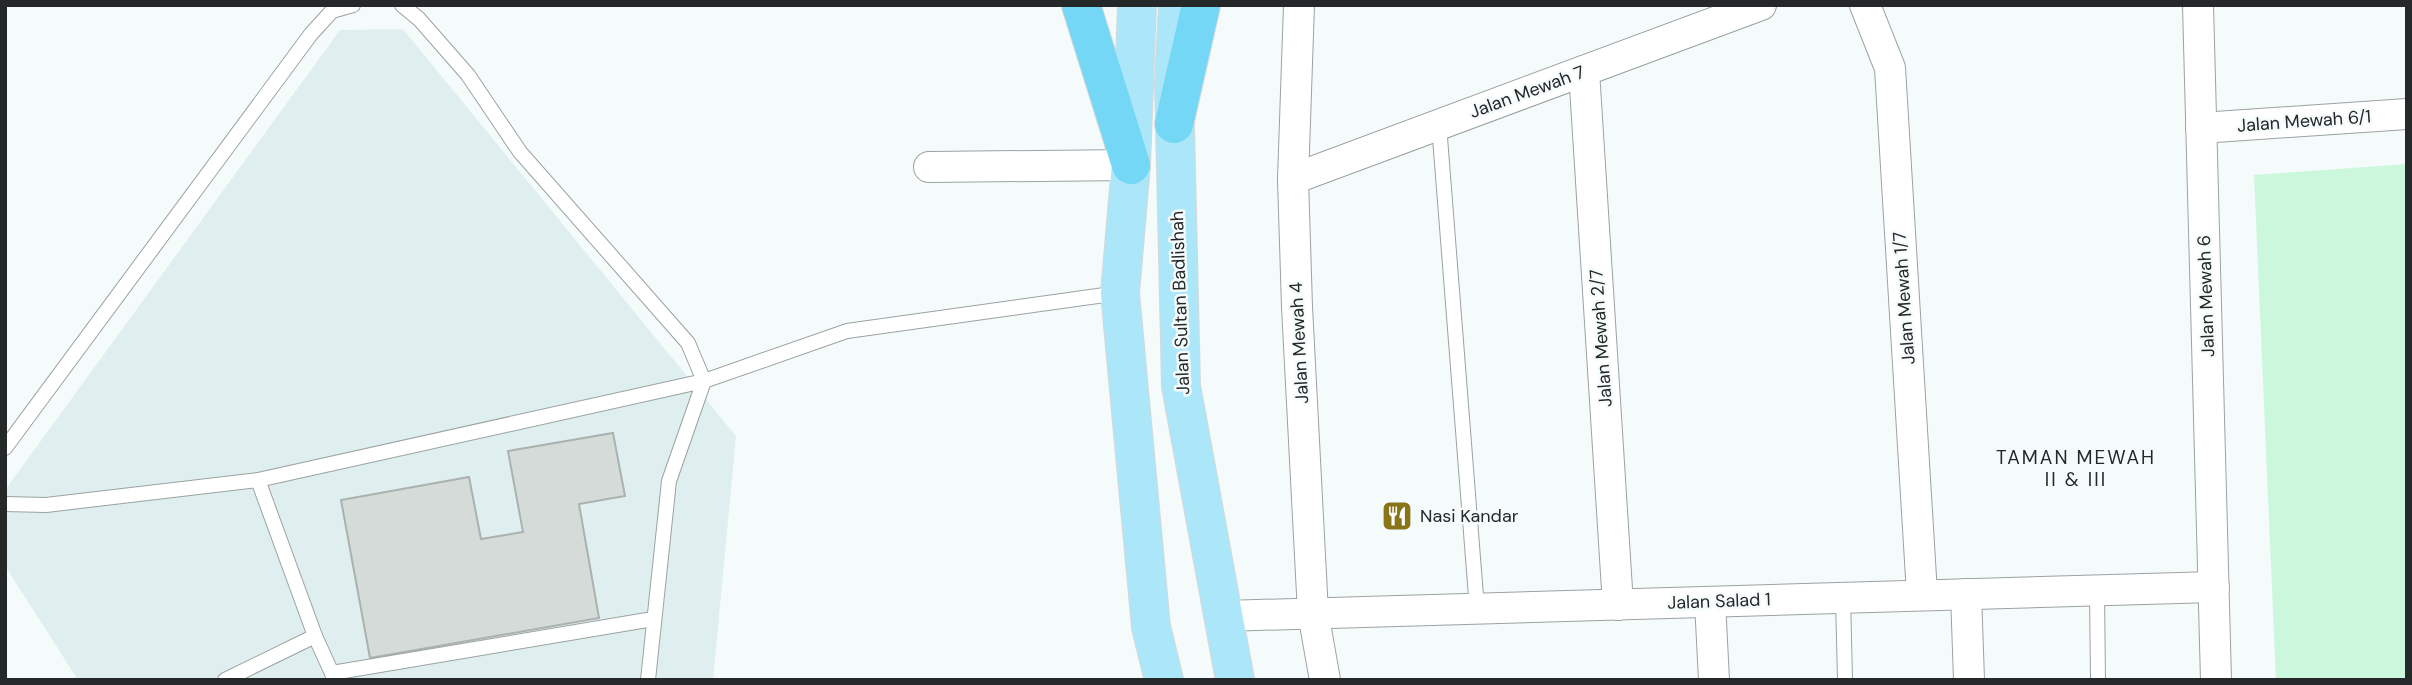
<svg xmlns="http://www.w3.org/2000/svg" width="2412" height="685" viewBox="0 0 2412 685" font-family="'DM Sans',sans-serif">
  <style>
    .built { fill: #dfefef }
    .green { fill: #cbf7dc }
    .building { fill: #d5dbd9; stroke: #abb1af; stroke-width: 2 }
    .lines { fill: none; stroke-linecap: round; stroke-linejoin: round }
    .service-casing { stroke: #9ba2a2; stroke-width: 16 }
    .minor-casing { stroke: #9ba2a2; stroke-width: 32 }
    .primary-casing { stroke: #d8d8d8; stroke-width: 40 }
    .motorway-casing { stroke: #d8d8d8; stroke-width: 40 }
    .service { stroke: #fff; stroke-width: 14 }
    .minor { stroke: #fff; stroke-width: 30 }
    .primary { stroke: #ace7f9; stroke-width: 38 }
    .motorway { stroke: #74d7f5; stroke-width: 38 }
    .labels { text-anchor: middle; stroke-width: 5; stroke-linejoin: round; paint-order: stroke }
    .street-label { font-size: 18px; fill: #252828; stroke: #f5fbfb }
    .poi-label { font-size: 18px; fill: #252828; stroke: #f5fbfb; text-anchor: start }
    .neighbourhood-label { font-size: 19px; letter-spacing: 2px; fill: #252828; stroke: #f5fbfb }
  </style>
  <rect width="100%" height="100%" fill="#f5fbfb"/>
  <!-- built -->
  <polygon class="built" points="403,29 736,436 713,680 78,680 5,566 5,490 340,30"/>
  <!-- green -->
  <polygon class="green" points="2407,164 2407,680 2276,680 2254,175"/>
  <!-- building -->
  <polygon class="building" points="613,433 625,496 579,504 599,618 370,658 341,500 469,477 481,539 523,532 508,451"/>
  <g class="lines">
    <!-- service casing -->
    <g class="service-casing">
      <g id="service">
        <polyline points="402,5 419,19 468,75 520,152 688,343 704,381 847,331 1119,293"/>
        <polyline points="1439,125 1477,609"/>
        <polyline points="5,448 311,34 332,11 353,5"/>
        <polyline points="258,480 315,636 335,680"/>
        <polyline points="5,504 46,505 258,480 704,381"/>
        <polyline points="2097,590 2098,680"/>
        <polyline points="1843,597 1845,680"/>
        <polyline points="332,673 653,619"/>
        <polyline points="225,680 315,636"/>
        <polyline points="648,680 669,481 704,381"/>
      </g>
    </g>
    <!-- minor casing -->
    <g class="minor-casing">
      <g id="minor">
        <polyline points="1299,5 1293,179 1297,307 1313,613 1325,680"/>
        <polyline points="1865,5 1890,68 1922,594"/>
        <polyline points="2198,5 2216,680"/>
        <polyline points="1584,71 1618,605"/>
        <polyline points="2201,128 2407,114"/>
        <polyline points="929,167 1131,165"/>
        <polyline points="1293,179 1761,5"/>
        <polyline points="1966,594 1969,680"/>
        <polyline points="1710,602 1714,680"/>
        <polyline points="1224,616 2214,587"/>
      </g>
    </g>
    <!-- primary casing -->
    <g class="primary-casing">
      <g id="primary">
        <polyline points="1137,5 1131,165 1120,293 1151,627 1164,680"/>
        <polyline points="1178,5 1174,82 1181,386 1235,680"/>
      </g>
    </g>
    <!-- motorway casing -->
    <g class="motorway-casing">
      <g id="motorway">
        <polyline points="1081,5 1131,165"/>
        <polyline points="1174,124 1201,5"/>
      </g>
    </g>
    <!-- service -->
    <use href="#service" class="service"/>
    <!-- minor -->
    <use href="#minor" class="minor"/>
    <!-- primary -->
    <use href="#primary" class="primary"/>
    <!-- motorway -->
    <use href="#motorway" class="motorway"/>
  </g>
  <!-- icons -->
  <defs>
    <g id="restaurant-square" transform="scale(1.575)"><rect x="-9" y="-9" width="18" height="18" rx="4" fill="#877518" stroke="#f5fbfb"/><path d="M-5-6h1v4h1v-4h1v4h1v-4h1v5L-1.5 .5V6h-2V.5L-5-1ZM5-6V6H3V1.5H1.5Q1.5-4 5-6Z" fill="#fff"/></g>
  </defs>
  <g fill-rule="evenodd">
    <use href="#restaurant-square" x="1397" y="516"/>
  </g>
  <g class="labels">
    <!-- street labels -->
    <g class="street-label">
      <text transform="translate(1527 92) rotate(-20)" y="6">Jalan Mewah 7</text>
      <text transform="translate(2304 121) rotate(-4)" y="6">Jalan Mewah 6/1</text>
      <text transform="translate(2206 296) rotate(-92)" y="6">Jalan Mewah 6</text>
      <text transform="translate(1904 298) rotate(-94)" y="6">Jalan Mewah 1/7</text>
      <text transform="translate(1180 303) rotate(-92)" y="6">Jalan Sultan Badlishah</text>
      <text transform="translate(1601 338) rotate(-94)" y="6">Jalan Mewah 2/7</text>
      <text transform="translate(1299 343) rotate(-93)" y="6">Jalan Mewah 4</text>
      <text transform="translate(1719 601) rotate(-2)" y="6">Jalan Salad 1</text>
    </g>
    <!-- poi labels -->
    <g class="poi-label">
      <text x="1420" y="522">Nasi Kandar</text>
    </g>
    <!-- neighbourhood labels -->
    <g class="neighbourhood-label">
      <text x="2076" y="464">TAMAN MEWAH<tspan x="2076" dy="22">II &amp; III</tspan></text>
    </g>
  </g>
  <!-- border -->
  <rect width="2412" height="685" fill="none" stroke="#252828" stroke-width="14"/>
</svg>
